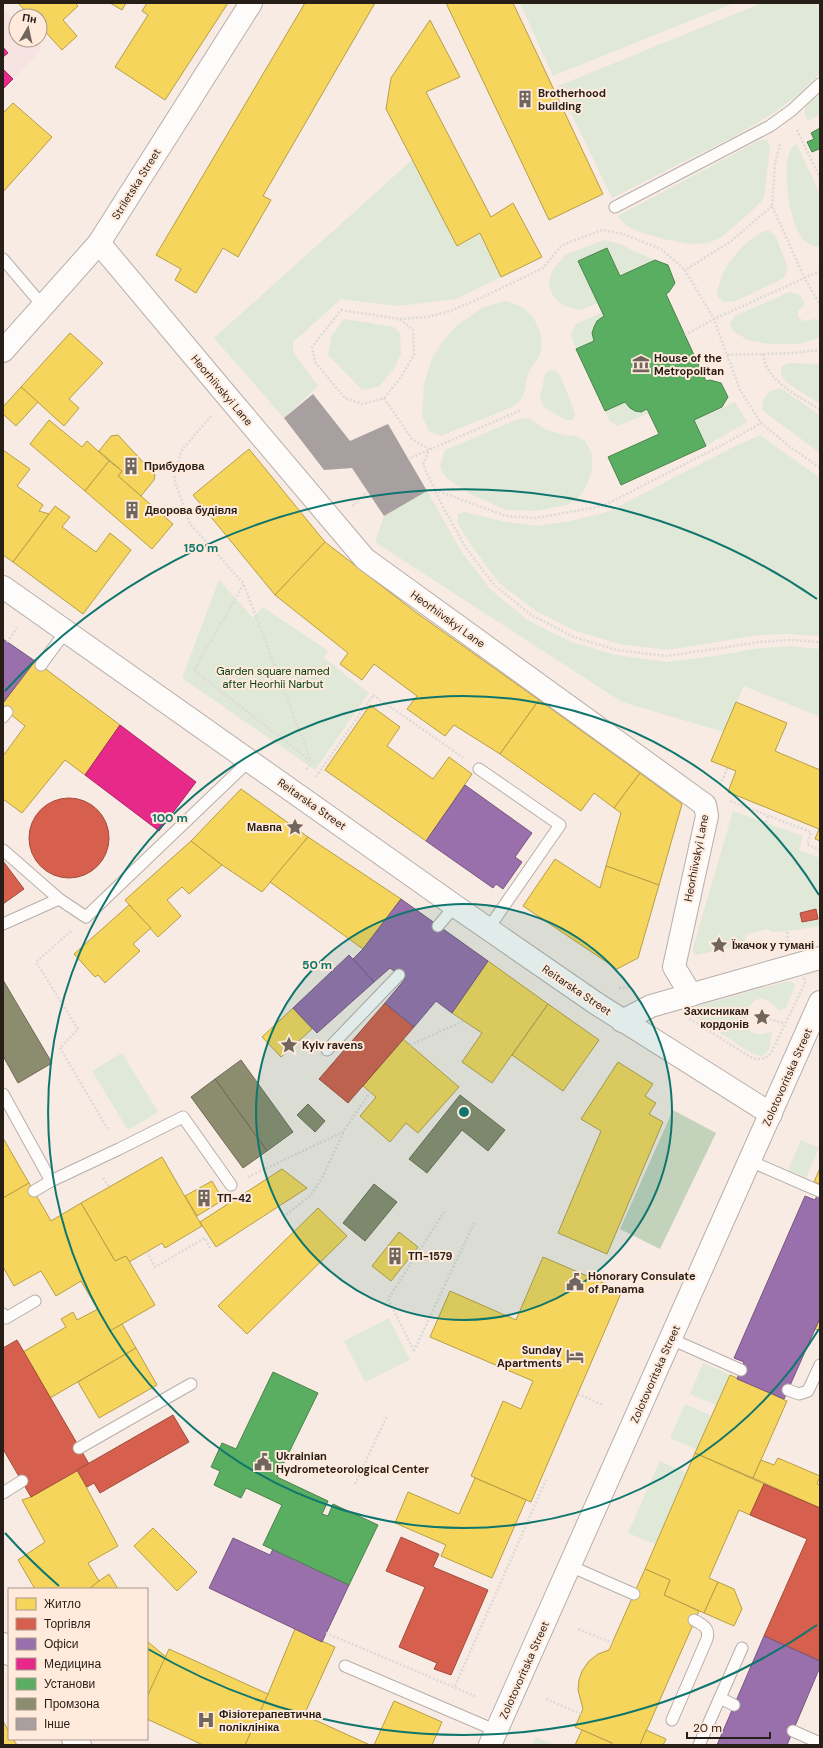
<svg xmlns="http://www.w3.org/2000/svg" width="823" height="1748" viewBox="0 0 823 1748" font-family="'DM Sans',sans-serif">
  <style>
    .medical { fill: #f7e3e2 }
    .green { fill: #e0e8d8 }
    .forest { fill: #c3d2bb }
    .homes { fill: #f6d55c; stroke: #b89e47 }
    .shops { fill: #d6604d; stroke: #a24c3d }
    .offices { fill: #9970ab; stroke: #77577f }
    .health { fill: #e7298a; stroke: #ad2668 }
    .public { fill: #5aae61; stroke: #4b834b }
    .industry { fill: #8c8c6e; stroke: #6e6b54 }
    .building { fill: #a8a0a0 }
    .lines { fill: none; stroke-linecap: round; stroke-linejoin: round }
    .lane-casing { stroke: #b8aea8; stroke-width: 13 }
    .street-casing { stroke: #b8aea8; stroke-width: 24 }
    .secondary-casing { stroke: #b8aea8; stroke-width: 24 }
    .path { stroke: #dedad8; stroke-width: 2.5; stroke-dasharray: 2 2; stroke-linecap: butt }
    .lane { stroke: #fefcfb; stroke-width: 11 }
    .street { stroke: #fefcfb; stroke-width: 22 }
    .secondary { stroke: #fefcfb; stroke-width: 22 }
    .ring { fill: none; stroke: #0f766e; stroke-width: 2 }
    .labels { text-anchor: middle; stroke-width: 4; stroke-linejoin: round; paint-order: stroke }
    .poi-label { font-size: 11px; font-weight: bold; fill: #271e17; stroke: #ffeadb; text-anchor: start }
    .street-label { font-size: 11px; fill: #271e17; stroke: #ffeadb }
    .park-label { font-size: 11px; fill: #044012; stroke: #ffeadb }
    .centre { fill: #0f766e; stroke: #ffeadb; stroke-width: 2 }
    .ring-label { font-size: 12px; text-anchor: middle; font-weight: bold; fill: #0f766e; stroke: #ffeadb; stroke-width: 4; stroke-linejoin: round; paint-order: stroke }
  </style>
  <rect width="100%" height="100%" fill="#f7ebe3"/>
  <!-- medical -->
  <polygon class="medical" points="3,8 16,21 16,40 34,40 42,49 3,89"/>
  <!-- green -->
  <g class="green">
    <polygon points="520,3 734,3 553,76"/>
    <polygon points="762,3 820,3 820,74 800,93 775,112 739,134 612,198 558,86"/>
    <polygon points="820,93 820,115 808,121 804,113 806,106"/>
    <polygon points="760,140 767,140 770,147 764,198 757,206 720,238 708,243 690,244 664,239 640,232 627,226 618,216"/>
    <path d="M796 143 820 194V247C816 247 809 245 806 242 789 229 782 169 790 150 792 148 794 145 796 143Z"/>
    <polygon points="412,160 457,246 480,233 501,277 456,299 398,306 341,299 293,342 293,352 318,386 284,418 214,338"/>
    <path d="M768 230 775 235 788 268 784 278 736 301 723 302 717 296C718 290 719 284 721 278 728 260 750 235 768 230Z"/>
    <polygon points="604,240 619,244 655,260 620,276 598,303 581,310 564,306 553,296 549,283 552,271 565,255"/>
    <path d="M789 292 800 295 805 304 798 311V317L804 321 816 319 820 323V337C802 347 772 345 752 341 746 340 739 334 733 331L730 323 735 316Z"/>
    <path d="M507 301C513 304 522 306 527 311 537 320 544 337 541 351 539 359 532 365 529 372 523 389 528 396 512 407L441 436 429 431 422 416 424 384 432 358 443 341 456 326 484 307Z"/>
    <path d="M603 312 604 316C595 323 591 329 594 341L576 349 571 335 576 324Z"/>
    <polygon points="344,319 394,327 400,333 401,354 394,369 378,387 362,390 328,355 331,337"/>
    <polygon points="788,363 820,364 820,404 786,382 781,375 781,367"/>
    <polygon points="550,370 556,371 560,375 574,410 575,416 572,420 565,420 544,407 540,398 545,374"/>
    <polygon points="780,388 820,415 820,453 762,410 763,401 769,392"/>
    <path d="M625 402C632 411 637 413 647 409L649 413 618 426 610 422 605 411Z"/>
    <polygon points="735,402 747,422 706,446 694,420"/>
    <polygon points="528,418 547,430 564,435 576,436 585,441 592,454 592,470 587,485 580,496 567,505 535,511 506,510 472,495 446,478 440,467 445,450 518,419"/>
    <polygon points="760,435 820,478 819,636 788,634 759,635 668,650 619,644 576,631 536,611 499,583 471,545 457,522 458,514 464,512 506,522 537,526 570,521 608,512 727,450"/>
    <polygon points="427,491 461,551 490,589 529,621 571,642 616,655 667,662 714,656 761,648 789,646 820,649 820,717 744,686 724,732 622,702 375,542 384,516"/>
    <polygon points="219,580 253,618 263,607 328,651 324,658 369,693 315,770 182,678"/>
    <polygon points="733,811 803,836 799,850 820,858 820,926 782,932 782,931 772,932 768,929 747,934 743,945 696,955 693,952 693,948"/>
    <path d="M788 981 794 983 795 986 786 1008 778 1010C747 970 727 1051 772 1031L769 1050 762 1056 753 1054 689 1013 690 1009 693 1007Z"/>
    <polygon points="122,1053 158,1112 128,1130 92,1071"/>
    <polygon points="801,1140 819,1148 806,1178 788,1170"/>
    <polygon points="389,1318 410,1360 365,1382 344,1341"/>
    <polygon points="703,1363 730,1375 716,1405 690,1394"/>
    <polygon points="685,1404 712,1416 697,1450 670,1438"/>
    <polygon points="660,1461 687,1473 655,1544 628,1533"/>
    <polygon points="536,1737 555,1745 532,1745"/>
  </g>
  <!-- forest -->
  <polygon class="forest" points="673,1110 716,1133 660,1249 620,1229"/>
  <!-- homes -->
  <g class="homes">
    <polygon points="18,3 75,3 78,6 63,20 77,36 62,50 40,26 40,16 30,16"/>
    <polygon points="110,3 126,3 122,10"/>
    <polygon points="147,3 228,3 165,100 115,67 148,15 142,11"/>
    <polygon points="305,3 375,3 263,196 271,200 238,257 223,248 196,293 175,280 181,269 156,255"/>
    <polygon points="446,3 513,3 603,194 549,220"/>
    <polygon points="430,20 460,77 426,92 491,217 513,203 542,257 501,277 480,233 457,246 386,109 391,78"/>
    <polygon points="13,103 52,137 3,192 3,113"/>
    <polygon points="70,333 103,363 69,399 79,408 64,426 21,387"/>
    <polygon points="21,387 38,402 16,426 3,414 3,407"/>
    <polygon points="49,420 82,447 87,441 109,461 85,491 30,444"/>
    <polygon points="118,435 155,475 154,480 141,496 118,476 122,471 99,451 111,436"/>
    <polygon points="249,449 325,542 275,595 193,495"/>
    <polygon points="3,450 30,469 17,486 43,505 39,511 49,514 13,562 3,555"/>
    <polygon points="109,461 122,471 118,476 173,524 152,549 85,491"/>
    <polygon points="55,506 70,517 62,527 96,552 110,533 131,550 83,614 13,562"/>
    <polygon points="325,542 414,611 539,700 500,754 454,725 445,736 407,709 417,696 374,664 362,680 340,664 348,653 275,595"/>
    <polygon points="35,661 120,725 85,775 65,760 22,813 3,799 3,756 25,726 3,708 3,703"/>
    <polygon points="539,700 640,773 614,808 594,793 581,811 500,754"/>
    <polygon points="736,702 787,723 775,751 820,770 820,841 815,839 819,829 728,792 736,771 711,761"/>
    <polygon points="370,705 400,727 387,746 433,779 449,757 472,774 426,841 325,770"/>
    <polygon points="640,773 682,804 659,885 606,866 621,813 614,808"/>
    <polygon points="241,789 308,837 262,892 222,865 191,841"/>
    <polygon points="308,837 401,899 363,949 270,882"/>
    <polygon points="191,841 222,865 189,894 182,887 167,900 181,916 158,937 125,900"/>
    <polygon points="555,859 600,888 606,866 659,885 638,958 617,969 523,906"/>
    <polygon points="129,905 151,928 133,944 140,951 105,983 98,975 95,977 74,954"/>
    <polygon points="488,961 548,1004 492,1083 462,1062 482,1033 452,1013"/>
    <polygon points="548,1004 599,1040 563,1091 512,1055"/>
    <polygon points="293,1008 312,1029 281,1057 262,1037"/>
    <polygon points="403,1039 459,1087 418,1133 406,1123 390,1142 360,1116 376,1097 363,1086"/>
    <polygon points="618,1062 653,1084 645,1096 656,1103 649,1114 663,1122 607,1254 558,1233 601,1131 581,1119"/>
    <polygon points="3,1138 29,1183 3,1198"/>
    <polygon points="162,1157 202,1226 165,1248 162,1243 129,1262 126,1256 115,1261 81,1203"/>
    <polygon points="820,1168 820,1184 814,1182"/>
    <polygon points="282,1169 307,1188 216,1247 200,1222"/>
    <polygon points="212,1181 223,1200 197,1216 185,1196"/>
    <polygon points="29,1183 51,1221 81,1203 115,1261 126,1256 155,1305 110,1331 81,1281 56,1296 41,1271 14,1286 3,1267 3,1198"/>
    <polygon points="318,1208 347,1236 247,1334 218,1306"/>
    <polygon points="399,1232 418,1247 391,1281 372,1266"/>
    <polygon points="543,1257 622,1291 531,1502 471,1476 503,1401 521,1409 533,1381 430,1337 450,1291 516,1320"/>
    <polygon points="98,1309 110,1331 122,1324 136,1348 50,1398 23,1352 66,1327 61,1319 73,1312 77,1320"/>
    <polygon points="820,1318 820,1331 815,1329"/>
    <polygon points="136,1348 157,1385 99,1418 78,1382"/>
    <polygon points="730,1375 787,1401 753,1478 695,1453"/>
    <polygon points="695,1453 764,1484 750,1515 739,1510 709,1578 718,1582 704,1613 664,1595 670,1580 645,1569"/>
    <polygon points="778,1458 820,1476 817,1484 820,1485 820,1508 753,1478 761,1460 774,1465"/>
    <polygon points="77,1470 118,1546 88,1563 99,1581 89,1589 35,1589 18,1560 45,1542 22,1500 31,1497"/>
    <polygon points="475,1478 526,1500 492,1578 441,1556 446,1545 395,1523 408,1492 459,1514"/>
    <polygon points="153,1528 197,1572 177,1591 134,1546"/>
    <polygon points="645,1569 670,1580 664,1595 699,1611 640,1745 611,1745 612,1743 575,1727 583,1709 578,1690 579,1680 582,1671 589,1661 598,1654 609,1650"/>
    <polygon points="109,1574 118,1589 89,1589 99,1581"/>
    <polygon points="718,1582 734,1589 742,1609 734,1626 704,1613"/>
    <polygon points="295,1629 335,1647 304,1715 370,1745 245,1745 268,1694"/>
    <polygon points="147,1641 166,1657 147,1697"/>
    <polygon points="169,1649 268,1694 245,1745 203,1745 147,1719 147,1697"/>
    <polygon points="394,1701 442,1722 432,1745 374,1745"/>
    <polygon points="3,1721 9,1732 9,1739 13,1739 17,1745 3,1745"/>
    <polygon points="582,1730 612,1743 611,1745 575,1745"/>
    <polygon points="646,1730 666,1739 663,1745 640,1745"/>
  </g>
  <!-- shops -->
  <g class="shops">
    <circle cx="69" cy="838" r="40"/>
    <polygon points="3,861 24,889 3,904"/>
    <polygon points="816,909 818,919 802,922 800,913"/>
    <polygon points="385,1003 414,1027 348,1103 319,1079"/>
    <polygon points="17,1340 89,1464 31,1497 3,1449 3,1348"/>
    <polygon points="173,1415 189,1442 100,1493 94,1483 87,1487 77,1470"/>
    <polygon points="764,1484 820,1508 820,1661 764,1636 807,1539 750,1515"/>
    <polygon points="401,1537 439,1554 433,1567 488,1590 451,1675 434,1669 437,1663 399,1647 425,1587 386,1571"/>
  </g>
  <!-- offices -->
  <g class="offices">
    <polygon points="3,639 35,661 3,703"/>
    <polygon points="465,785 532,833 515,857 522,862 503,889 496,884 493,888 426,841"/>
    <polygon points="401,899 488,961 452,1013 436,1001 414,1027 385,1003 405,979 390,968 374,982 353,959 363,949"/>
    <polygon points="349,955 374,982 317,1033 293,1008"/>
    <polygon points="820,1189 820,1318 784,1399 737,1379 744,1362 734,1358 805,1196 815,1200"/>
    <polygon points="233,1538 270,1555 273,1549 349,1585 322,1642 209,1588"/>
    <polygon points="764,1636 820,1661 820,1667 787,1745 717,1745"/>
  </g>
  <!-- health -->
  <g class="health">
    <polygon points="3,47 8,53 3,57"/>
    <polygon points="3,69 13,79 3,89"/>
    <polygon points="120,725 196,782 159,831 85,775"/>
  </g>
  <!-- public -->
  <g class="public">
    <polygon points="820,128 820,152 819,149 812,152 807,142 814,139 811,133"/>
    <polygon points="607,248 620,276 655,260 668,265 675,283 669,292 666,294 706,381 710,380 721,383 728,397 722,407 694,420 706,446 621,485 608,457 659,434 647,409 641,412 635,411 630,408 625,402 605,411 576,349 594,341 592,333 594,327 597,321 604,316 578,261"/>
    <polygon points="273,1372 318,1393 277,1477 328,1501 322,1514 328,1516 333,1504 378,1525 349,1585 263,1545 282,1505 246,1488 241,1498 214,1485 220,1471 211,1467 222,1443 236,1449"/>
  </g>
  <!-- industry -->
  <g class="industry">
    <polygon points="3,980 52,1063 18,1083 3,1056"/>
    <polygon points="241,1060 293,1132 267,1151 215,1079"/>
    <polygon points="215,1079 267,1151 243,1168 191,1097"/>
    <polygon points="460,1095 505,1130 488,1151 462,1130 427,1173 409,1159"/>
    <polygon points="308,1104 325,1121 315,1132 297,1115"/>
    <polygon points="374,1184 397,1202 365,1241 343,1223"/>
  </g>
  <!-- building -->
  <polygon class="building" points="313,394 350,441 388,424 427,491 384,516 352,468 324,470 284,418"/>
  <g class="lines">
    <!-- lane casing -->
    <g class="lane-casing">
      <g id="lane">
        <polyline points="615,207 770,126 792,110 820,84"/>
        <polyline points="3,259 43,306"/>
        <polyline points="41,665 66,631"/>
        <polyline points="3,717 7,712"/>
        <polyline points="479,769 560,825 488,929"/>
        <polyline points="3,850 59,899"/>
        <polyline points="3,924 59,899 86,917 250,760"/>
        <polyline points="438,926 455,906"/>
        <polyline points="327,1050 399,975"/>
        <polyline points="3,1094 51,1181 34,1191"/>
        <polyline points="750,1161 819,1191"/>
        <polyline points="51,1181 119,1149 183,1117 231,1185"/>
        <polyline points="3,1314 6,1318 35,1301"/>
        <polyline points="671,1339 741,1370"/>
        <polyline points="788,1390 799,1394 808,1391 820,1365"/>
        <polyline points="79,1448 191,1384"/>
        <polyline points="3,1493 22,1481"/>
        <polyline points="570,1566 634,1594"/>
        <polyline points="345,1666 497,1731"/>
        <polyline points="720,1698 734,1705"/>
        <path d="M672 1720 707 1639C710 1628 703 1625 694 1620"/>
        <polyline points="793,1731 820,1743"/>
        <polyline points="699,1745 742,1648"/>
      </g>
    </g>
    <!-- street casing -->
    <g class="street-casing">
      <g id="street">
        <polyline points="99,243 228,397 365,559 705,805 707,816 674,967 691,995"/>
        <polyline points="3,351 99,243 251,3"/>
        <polyline points="3,587 455,906 597,1004 771,1114"/>
        <polyline points="622,1021 651,1006 820,958"/>
        <polyline points="490,1745 820,1002"/>
      </g>
    </g>
    <!-- secondary casing -->
    <g class="secondary-casing">
      <g id="secondary">
        <polyline points="3,1644 9,1654"/>
        <polyline points="73,1739 80,1745"/>
      </g>
    </g>
    <!-- path -->
    <g class="path">
      <polyline points="797,130 820,178"/>
      <polyline points="780,144 775,164 772,206 805,279 820,305"/>
      <polyline points="772,206 730,242 685,270 714,319 727,355 793,353 820,350"/>
      <polygon points="341,310 400,319 413,330 414,355 401,377 384,398 362,404 345,398 315,362 312,347"/>
      <polyline points="400,319 427,317 450,311 481,298 543,268 562,245 602,230 623,234 661,249 685,270"/>
      <polyline points="685,335 714,319 820,271"/>
      <path d="M763 354C766 382 798 395 820 410"/>
      <polyline points="727,355 740,390 761,423"/>
      <polyline points="384,398 412,439 429,449 423,465 443,507 466,548 495,586 533,616 574,637 617,650 667,656 760,642 789,640 820,642"/>
      <polyline points="211,416 181,451 174,479 190,524 244,584 194,670 312,762 306,770"/>
      <polyline points="408,459 521,410"/>
      <polyline points="435,490 506,516 536,518 603,506 724,444 761,423 789,446 820,468"/>
      <polyline points="352,506 367,492"/>
      <polyline points="244,585 311,761"/>
      <polyline points="7,642 17,628"/>
      <polyline points="316,777 373,695 464,758"/>
      <polyline points="720,785 728,767"/>
      <polyline points="730,801 811,832 807,844 820,850"/>
      <polyline points="766,822 768,816"/>
      <polyline points="71,931 36,962 78,1029 60,1048 109,1131"/>
      <polyline points="787,932 788,941"/>
      <path d="M798 974 804 976 805 983 772 1051C767 1059 761 1060 752 1058L690 1019 687 1015 688 1006 692 1004Z"/>
      <polyline points="619,988 630,987"/>
      <polyline points="762,1017 783,1023"/>
      <polyline points="410,1045 464,1021"/>
      <polyline points="248,1177 343,1132 370,1092"/>
      <polyline points="103,1178 109,1187"/>
      <polyline points="283,1217 311,1195 322,1178 343,1133"/>
      <polyline points="147,1252 155,1267 205,1238 211,1250"/>
      <polyline points="414,1351 388,1299 444,1212"/>
      <polyline points="414,1351 475,1221"/>
      <polyline points="578,1394 603,1405"/>
      <polyline points="355,1484 387,1416"/>
      <polyline points="578,1629 612,1643"/>
      <polyline points="326,1633 477,1697"/>
      <polyline points="455,1686 546,1480"/>
      <polyline points="546,1699 581,1714"/>
      <polyline points="196,1745 197,1742"/>
    </g>
    <!-- lane -->
    <use href="#lane" class="lane"/>
    <!-- street -->
    <use href="#street" class="street"/>
    <!-- secondary -->
    <use href="#secondary" class="secondary"/>
  </g>
  <!-- distance rings -->
  <circle cx="464" cy="1112" r="208" fill="#0f766e" fill-opacity=".12"/>
  <g class="ring">
    <circle cx="464" cy="1112" r="208"/>
    <path d="M819 1329A416 416 0 1 1 819 895"/>
    <path d="M817 1625A623 623 0 0 1 148 1649M59 1586A623 623 0 0 1 5 1533M5 691A623 623 0 0 1 817 599"/>
  </g>
  <!-- icons -->
  <defs>
    <g id="building-bare" transform="scale(1.38)"><path d="M-4-6H4V6H1V3H-1V6H-4ZM-2.5-4.3h1.7v1.8h-1.7ZM.8-4.3h1.7v1.8H.8ZM-2.5-1h1.7V.8h-1.7ZM.8-1h1.7V.8H.8Z" fill="#70665e" stroke="#ffeadb" stroke-width="2.5" paint-order="stroke"/></g>
    <g id="museum-bare" transform="scale(1.38)"><path d="M0-6L6-3V-2H-6V-3ZM-5-1h2V3h-2ZM-1-1h2V3h-2ZM3-1h2V3H3ZM-6 4H6V6H-6Z" fill="#70665e" stroke="#ffeadb" stroke-width="2.5" paint-order="stroke"/></g>
    <g id="sight-bare" transform="scale(1.38)"><path d="M0-6L1.8-2.2L6-1.7L2.9 1.2L3.7 5.4L0 3.3L-3.7 5.4L-2.9 1.2L-6-1.7L-1.8-2.2Z" fill="#70665e" stroke="#ffeadb" stroke-width="2.5" paint-order="stroke"/></g>
    <g id="civic-bare" transform="scale(1.38)"><path d="M-.6-6.5H3V-4.5H.6V-3L4-1V1h2V6H-6V1h2V-1L-.6-3ZM-1.2 2.5V6h2.4V2.5Z" fill="#70665e" stroke="#ffeadb" stroke-width="2.5" paint-order="stroke"/></g>
    <g id="hotel-bare" transform="scale(1.38)"><path d="M-6-4.5h1.5V1H6V5H4.5V3h-9V5H-6ZM-4 0a1.8 1.8 0 1 1 3.6 0ZM.5 0V-2.5h3Q6-2.5 6 0Z" fill="#70665e" stroke="#ffeadb" stroke-width="2.5" paint-order="stroke"/></g>
    <g id="hospital-bare" transform="scale(1.38)"><path d="M-5-5h3v3.5h4V-5h3V5h-3V1.5h-4V5h-3Z" fill="#70665e" stroke="#ffeadb" stroke-width="2.5" paint-order="stroke"/></g>
  </defs>
  <g fill-rule="evenodd">
    <use href="#building-bare" x="525" y="99"/>
    <use href="#museum-bare" x="641" y="364"/>
    <use href="#building-bare" x="131" y="466"/>
    <use href="#building-bare" x="132" y="510"/>
    <use href="#sight-bare" x="295" y="827"/>
    <use href="#sight-bare" x="719" y="945"/>
    <use href="#sight-bare" x="762" y="1017"/>
    <use href="#sight-bare" x="289" y="1045"/>
    <use href="#building-bare" x="204" y="1198"/>
    <use href="#building-bare" x="395" y="1256"/>
    <use href="#civic-bare" x="575" y="1282"/>
    <use href="#hotel-bare" x="575" y="1356"/>
    <use href="#civic-bare" x="263" y="1462"/>
    <use href="#hospital-bare" x="206" y="1720"/>
  </g>
  <g class="labels">
    <!-- poi labels -->
    <g class="poi-label">
      <text x="538" y="97">Brotherhood<tspan x="538" dy="13">building</tspan></text>
      <text x="654" y="362">House of the<tspan x="654" dy="13">Metropolitan</tspan></text>
      <text x="144" y="470">Прибудова</text>
      <text x="145" y="514">Дворова будівля</text>
      <text x="282" y="831" text-anchor="end">Мавпа</text>
      <text x="732" y="949">Їжачок у тумані</text>
      <text x="749" y="1015" text-anchor="end">Захисникам<tspan x="749" dy="13">кордонів</tspan></text>
      <text x="302" y="1049">Kyiv ravens</text>
      <text x="217" y="1202">ТП-42</text>
      <text x="408" y="1260">ТП-1579</text>
      <text x="588" y="1280">Honorary Consulate<tspan x="588" dy="13">of Panama</tspan></text>
      <text x="562" y="1354" text-anchor="end">Sunday<tspan x="562" dy="13">Apartments</tspan></text>
      <text x="276" y="1460">Ukrainian<tspan x="276" dy="13">Hydrometeorological Center</tspan></text>
      <text x="219" y="1718">Фізіотерапевтична<tspan x="219" dy="13">поліклініка</tspan></text>
    </g>
    <!-- street labels -->
    <g class="street-label">
      <text transform="translate(136 184) rotate(-58)" y="4">Striletska Street</text>
      <text transform="translate(222 390) rotate(50)" y="4">Heorhiivskyi Lane</text>
      <text transform="translate(448 619) rotate(36)" y="4">Heorhiivskyi Lane</text>
      <text transform="translate(312 804) rotate(35)" y="4">Reitarska Street</text>
      <text transform="translate(696 858) rotate(-79)" y="4">Heorhiivskyi Lane</text>
      <text transform="translate(577 990) rotate(34)" y="4">Reitarska Street</text>
      <text transform="translate(787 1077) rotate(-66)" y="4">Zolotovoritska Street</text>
      <text transform="translate(655 1374) rotate(-66)" y="4">Zolotovoritska Street</text>
      <text transform="translate(524 1670) rotate(-66)" y="4">Zolotovoritska Street</text>
    </g>
    <!-- park labels -->
    <g class="park-label">
      <text x="273" y="675">Garden square named<tspan x="273" dy="13">after Heorhii Narbut</tspan></text>
    </g>
  </g>
  <circle cx="464" cy="1112" r="6" class="centre"/>
  <g class="ring-label">
    <text x="201" y="552">150 m</text>
    <text x="170" y="822">100 m</text>
    <text x="317" y="969">50 m</text>
  </g>
  <!-- border -->
  <rect width="823" height="1748" fill="none" stroke="#271e17" stroke-width="8"/>
  <!-- legend -->
  <rect x="8" y="1588" width="140" height="152" fill="#ffeadb" stroke="#a9988d"/>
  <rect x="16" y="1598" width="20" height="12" fill="#f6d55c" stroke="#a9988d"/>
  <text x="44" y="1608" font-size="12" fill="#271e17">Житло</text>
  <rect x="16" y="1618" width="20" height="12" fill="#d6604d" stroke="#a9988d"/>
  <text x="44" y="1628" font-size="12" fill="#271e17">Торгівля</text>
  <rect x="16" y="1638" width="20" height="12" fill="#9970ab" stroke="#a9988d"/>
  <text x="44" y="1648" font-size="12" fill="#271e17">Офіси</text>
  <rect x="16" y="1658" width="20" height="12" fill="#e7298a" stroke="#a9988d"/>
  <text x="44" y="1668" font-size="12" fill="#271e17">Медицина</text>
  <rect x="16" y="1678" width="20" height="12" fill="#5aae61" stroke="#a9988d"/>
  <text x="44" y="1688" font-size="12" fill="#271e17">Установи</text>
  <rect x="16" y="1698" width="20" height="12" fill="#8c8c6e" stroke="#a9988d"/>
  <text x="44" y="1708" font-size="12" fill="#271e17">Промзона</text>
  <rect x="16" y="1718" width="20" height="12" fill="#a8a0a0" stroke="#a9988d"/>
  <text x="44" y="1728" font-size="12" fill="#271e17">Інше</text>
  <!-- north arrow -->
  <g transform="translate(28 28) rotate(9)"><circle r="19" fill="#ffeadb" stroke="#a9988d"/>
  <path d="M0-3L7 15L0 10L-7 15Z" fill="#70665e"/>
  <text y="-6" font-size="11" font-weight="bold" text-anchor="middle" fill="#271e17">Пн</text>
  </g>
  <!-- scale -->
  <path d="M687 1732v6h83v-6" fill="none" stroke="#271e17" stroke-width="2"/>
  <text x="693" y="1732" font-size="12" fill="#271e17" stroke="#ffeadb" stroke-width="3" paint-order="stroke">20 m</text>
</svg>
